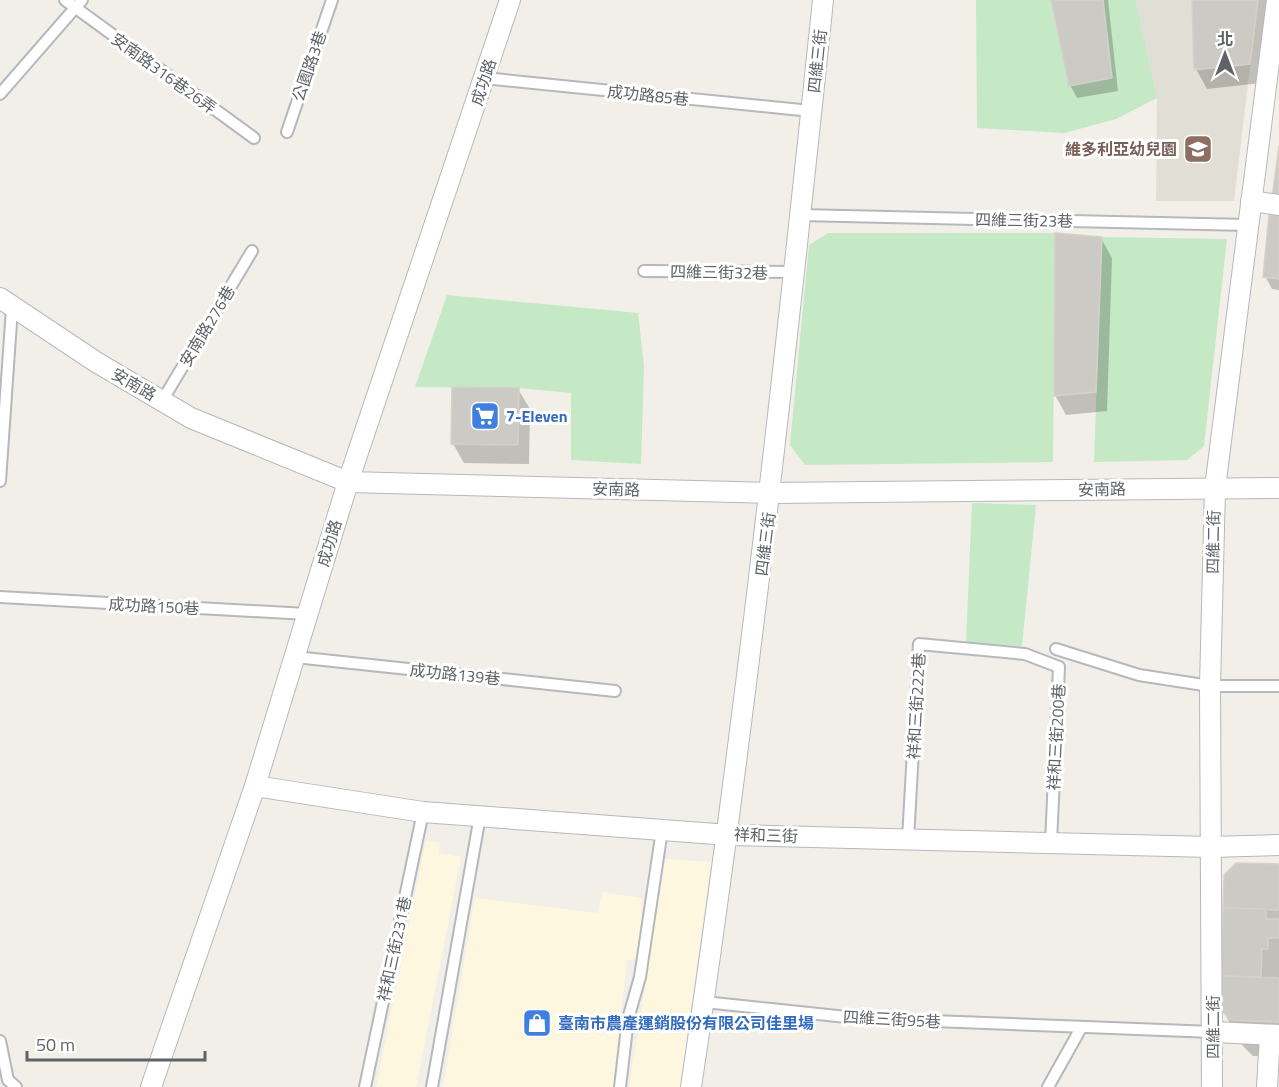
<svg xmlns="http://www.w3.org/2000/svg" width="1279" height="1087" viewBox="0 0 1279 1087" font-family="'Titillium Web','Noto Sans TC',sans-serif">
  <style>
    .commercial { fill: #fef7e0 }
    .education { fill: #e1ded6 }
    .green { fill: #c5e8c5 }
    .shadow { fill: #0003 }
    .building { fill: #cccac5; stroke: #d6d1c6; stroke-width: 1.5 }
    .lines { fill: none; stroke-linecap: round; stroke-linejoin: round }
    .service-casing { stroke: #b5b8bc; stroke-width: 14 }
    .minor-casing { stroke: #b5b8bc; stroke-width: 22 }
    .service { stroke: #fff; stroke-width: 10 }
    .minor { stroke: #fff; stroke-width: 20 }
    .labels { text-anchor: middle; stroke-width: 6; stroke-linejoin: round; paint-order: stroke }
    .street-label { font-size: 16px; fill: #5f6368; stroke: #fff }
    .education-label { font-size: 16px; font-weight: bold; fill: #785e54; stroke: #fff; text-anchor: end }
    .shop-label { font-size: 16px; font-weight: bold; fill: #366cbe; stroke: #fff; text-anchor: start }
  </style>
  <rect width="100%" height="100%" fill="#f1efe8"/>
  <!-- commercial -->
  <g class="commercial">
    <polygon points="426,840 440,843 439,853 461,857 416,1087 376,1087"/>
    <polygon points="665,859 711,862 680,1087 629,1087"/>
    <polygon points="602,892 642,898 639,958 627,960 613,1087 443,1087 475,898 598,913"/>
  </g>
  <!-- education -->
  <polygon class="education" points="1136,0 1258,0 1234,201 1156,201 1157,98"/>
  <!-- green -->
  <g class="green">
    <polygon points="976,0 1051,0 1112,78 1103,0 1136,0 1157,98 1116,119 1064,133 977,128"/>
    <polygon points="828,233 1055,233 1053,462 805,465 790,445 809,245"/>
    <polygon points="1102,237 1227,239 1204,446 1187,460 1094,462"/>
    <polygon points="447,295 638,313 644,367 641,464 571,460 571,393 519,388 415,387"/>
    <polygon points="972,503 1036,505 1022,646 966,642"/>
  </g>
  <!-- shadow -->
  <g class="shadow">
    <polygon points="1053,0 1108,0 1118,91 1077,98 1070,85"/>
    <polygon points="1194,0 1271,0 1261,83 1207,89 1196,69"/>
    <polygon points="1279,217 1279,290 1272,289 1265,276"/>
    <polygon points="1101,238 1112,258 1107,411 1066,415 1055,395"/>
    <polygon points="518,389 530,409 529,464 464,463 453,444"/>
    <polygon points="1279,866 1279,1057 1253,1056 1243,1046 1222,1009 1225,875"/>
  </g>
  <!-- building -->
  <g class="building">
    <polygon points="1051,0 1103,0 1112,78 1069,86"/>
    <polygon points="1192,0 1258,0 1250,64 1194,70"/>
    <polygon points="1279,146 1279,199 1272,198"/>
    <polygon points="1269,215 1279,215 1279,279 1263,277"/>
    <polygon points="1055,233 1102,237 1096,392 1054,396"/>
    <polygon points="452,387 519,388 518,445 451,444"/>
    <polygon points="1236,863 1279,864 1279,910 1223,908 1224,875"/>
    <polygon points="1223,908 1266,909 1266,919 1279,919 1279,938 1268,938 1268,949 1262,949 1261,977 1221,976"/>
    <polygon points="1221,976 1279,978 1279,1022 1231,1020 1220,1009"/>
  </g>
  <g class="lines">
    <!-- service casing -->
    <g class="service-casing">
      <g id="service">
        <polyline points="65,0 254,138"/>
        <polyline points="484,78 811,111"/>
        <polyline points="0,94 82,0"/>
        <polyline points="287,132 332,0"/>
        <polyline points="800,215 1247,225"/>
        <polyline points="644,271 794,272"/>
        <polyline points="162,401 252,251"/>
        <polyline points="0,481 12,308"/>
        <polyline points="0,597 307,614"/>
        <polyline points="1056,649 1139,675 1210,686 1279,686"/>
        <polyline points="295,657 615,691"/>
        <polyline points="908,839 919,644 1025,654 1059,667 1051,843"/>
        <polyline points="704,1002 856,1018 1213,1032"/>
        <polyline points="0,1041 8,1080 16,1087"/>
        <polyline points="365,1087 423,812"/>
        <polyline points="432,1087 480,816"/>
        <polyline points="620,1087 628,1019 640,977 662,830"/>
        <polyline points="1048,1087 1081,1028"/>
      </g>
    </g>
    <!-- minor casing -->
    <g class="minor-casing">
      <g id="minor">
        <polyline points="1251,201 1279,205"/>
        <polyline points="0,298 96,362 191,418 348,482 771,493 1279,488"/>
        <polyline points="255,786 423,812 729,835 1211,847 1279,845"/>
        <polyline points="1213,1032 1279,1035"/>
        <polyline points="151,1087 255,786 348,482 510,0"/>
        <path d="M691 1087C745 725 785 364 823 0"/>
        <polyline points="1212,1087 1210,686 1215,488 1277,0"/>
        <polyline points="1267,1087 1270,1035"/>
      </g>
    </g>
    <!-- service -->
    <use href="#service" class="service"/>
    <!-- minor -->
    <use href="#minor" class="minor"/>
  </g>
  <!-- icons -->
  <defs>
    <g id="school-square" transform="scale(1.5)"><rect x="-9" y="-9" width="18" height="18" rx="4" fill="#8d6e63" stroke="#fff"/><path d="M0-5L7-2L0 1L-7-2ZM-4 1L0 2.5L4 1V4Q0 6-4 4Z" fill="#fff"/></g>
    <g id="supermarket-square" transform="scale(1.5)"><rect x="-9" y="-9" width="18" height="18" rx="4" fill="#3f7fe0" stroke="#fff"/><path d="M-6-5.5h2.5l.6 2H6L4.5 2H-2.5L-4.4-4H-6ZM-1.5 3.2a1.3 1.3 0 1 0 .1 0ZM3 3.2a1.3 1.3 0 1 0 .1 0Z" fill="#fff"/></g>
    <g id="shop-square" transform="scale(1.5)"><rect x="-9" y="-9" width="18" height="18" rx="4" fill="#3f7fe0" stroke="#fff"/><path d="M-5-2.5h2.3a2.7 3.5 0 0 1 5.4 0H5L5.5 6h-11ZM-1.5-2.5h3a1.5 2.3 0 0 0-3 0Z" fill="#fff"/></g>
  </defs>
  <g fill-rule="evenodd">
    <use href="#school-square" x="1198" y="149"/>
    <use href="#supermarket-square" x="485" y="416"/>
    <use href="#shop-square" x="537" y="1023"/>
  </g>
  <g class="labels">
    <!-- street labels -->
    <g class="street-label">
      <text transform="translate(817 61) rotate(-84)" y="6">四維三街</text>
      <text transform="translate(309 66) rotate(-71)" y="6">公園路3巷</text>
      <text transform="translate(164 73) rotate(36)" y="6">安南路316巷26弄</text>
      <text transform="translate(483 82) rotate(-72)" y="6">成功路</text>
      <text transform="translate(648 95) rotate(6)" y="6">成功路85巷</text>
      <text transform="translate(1024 220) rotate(1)" y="6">四維三街23巷</text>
      <text transform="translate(719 272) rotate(1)" y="6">四維三街32巷</text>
      <text transform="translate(207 326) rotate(-59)" y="6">安南路276巷</text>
      <text transform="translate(134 384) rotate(30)" y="6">安南路</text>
      <text transform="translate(616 489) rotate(1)" y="6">安南路</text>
      <text transform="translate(1102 489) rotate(-1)" y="6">安南路</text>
      <text transform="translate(1213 542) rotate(-89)" y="6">四維二街</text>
      <text transform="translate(329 543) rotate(-73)" y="6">成功路</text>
      <text transform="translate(765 544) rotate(-83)" y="6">四維三街</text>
      <text transform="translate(154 606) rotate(3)" y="6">成功路150巷</text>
      <text transform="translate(455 674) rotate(6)" y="6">成功路139巷</text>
      <text transform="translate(916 706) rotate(-87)" y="6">祥和三街222巷</text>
      <text transform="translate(1056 737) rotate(-87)" y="6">祥和三街200巷</text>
      <text transform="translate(766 835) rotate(2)" y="6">祥和三街</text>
      <text transform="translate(394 949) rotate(-78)" y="6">祥和三街231巷</text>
      <text transform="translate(892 1019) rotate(3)" y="6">四維三街95巷</text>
      <text transform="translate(1213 1027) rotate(-90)" y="6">四維二街</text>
    </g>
    <!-- education labels -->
    <g class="education-label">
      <text x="1177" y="155">維多利亞幼兒園</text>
    </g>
    <!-- shop labels -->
    <g class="shop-label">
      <text x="506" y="422">7-Eleven</text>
      <text x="558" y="1029">臺南市農產運銷股份有限公司佳里場</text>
    </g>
  </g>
  <!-- north arrow -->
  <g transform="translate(1225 54)" stroke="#ffffff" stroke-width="4.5" paint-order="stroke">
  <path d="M0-4.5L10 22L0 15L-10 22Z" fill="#5f6368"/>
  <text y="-9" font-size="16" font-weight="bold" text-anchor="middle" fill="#5f6368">北</text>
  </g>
  <!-- scale -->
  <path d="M27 1051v9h178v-9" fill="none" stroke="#5f6368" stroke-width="3"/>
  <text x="36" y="1051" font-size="18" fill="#5f6368" stroke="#ffffff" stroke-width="4.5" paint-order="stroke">50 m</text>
</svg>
